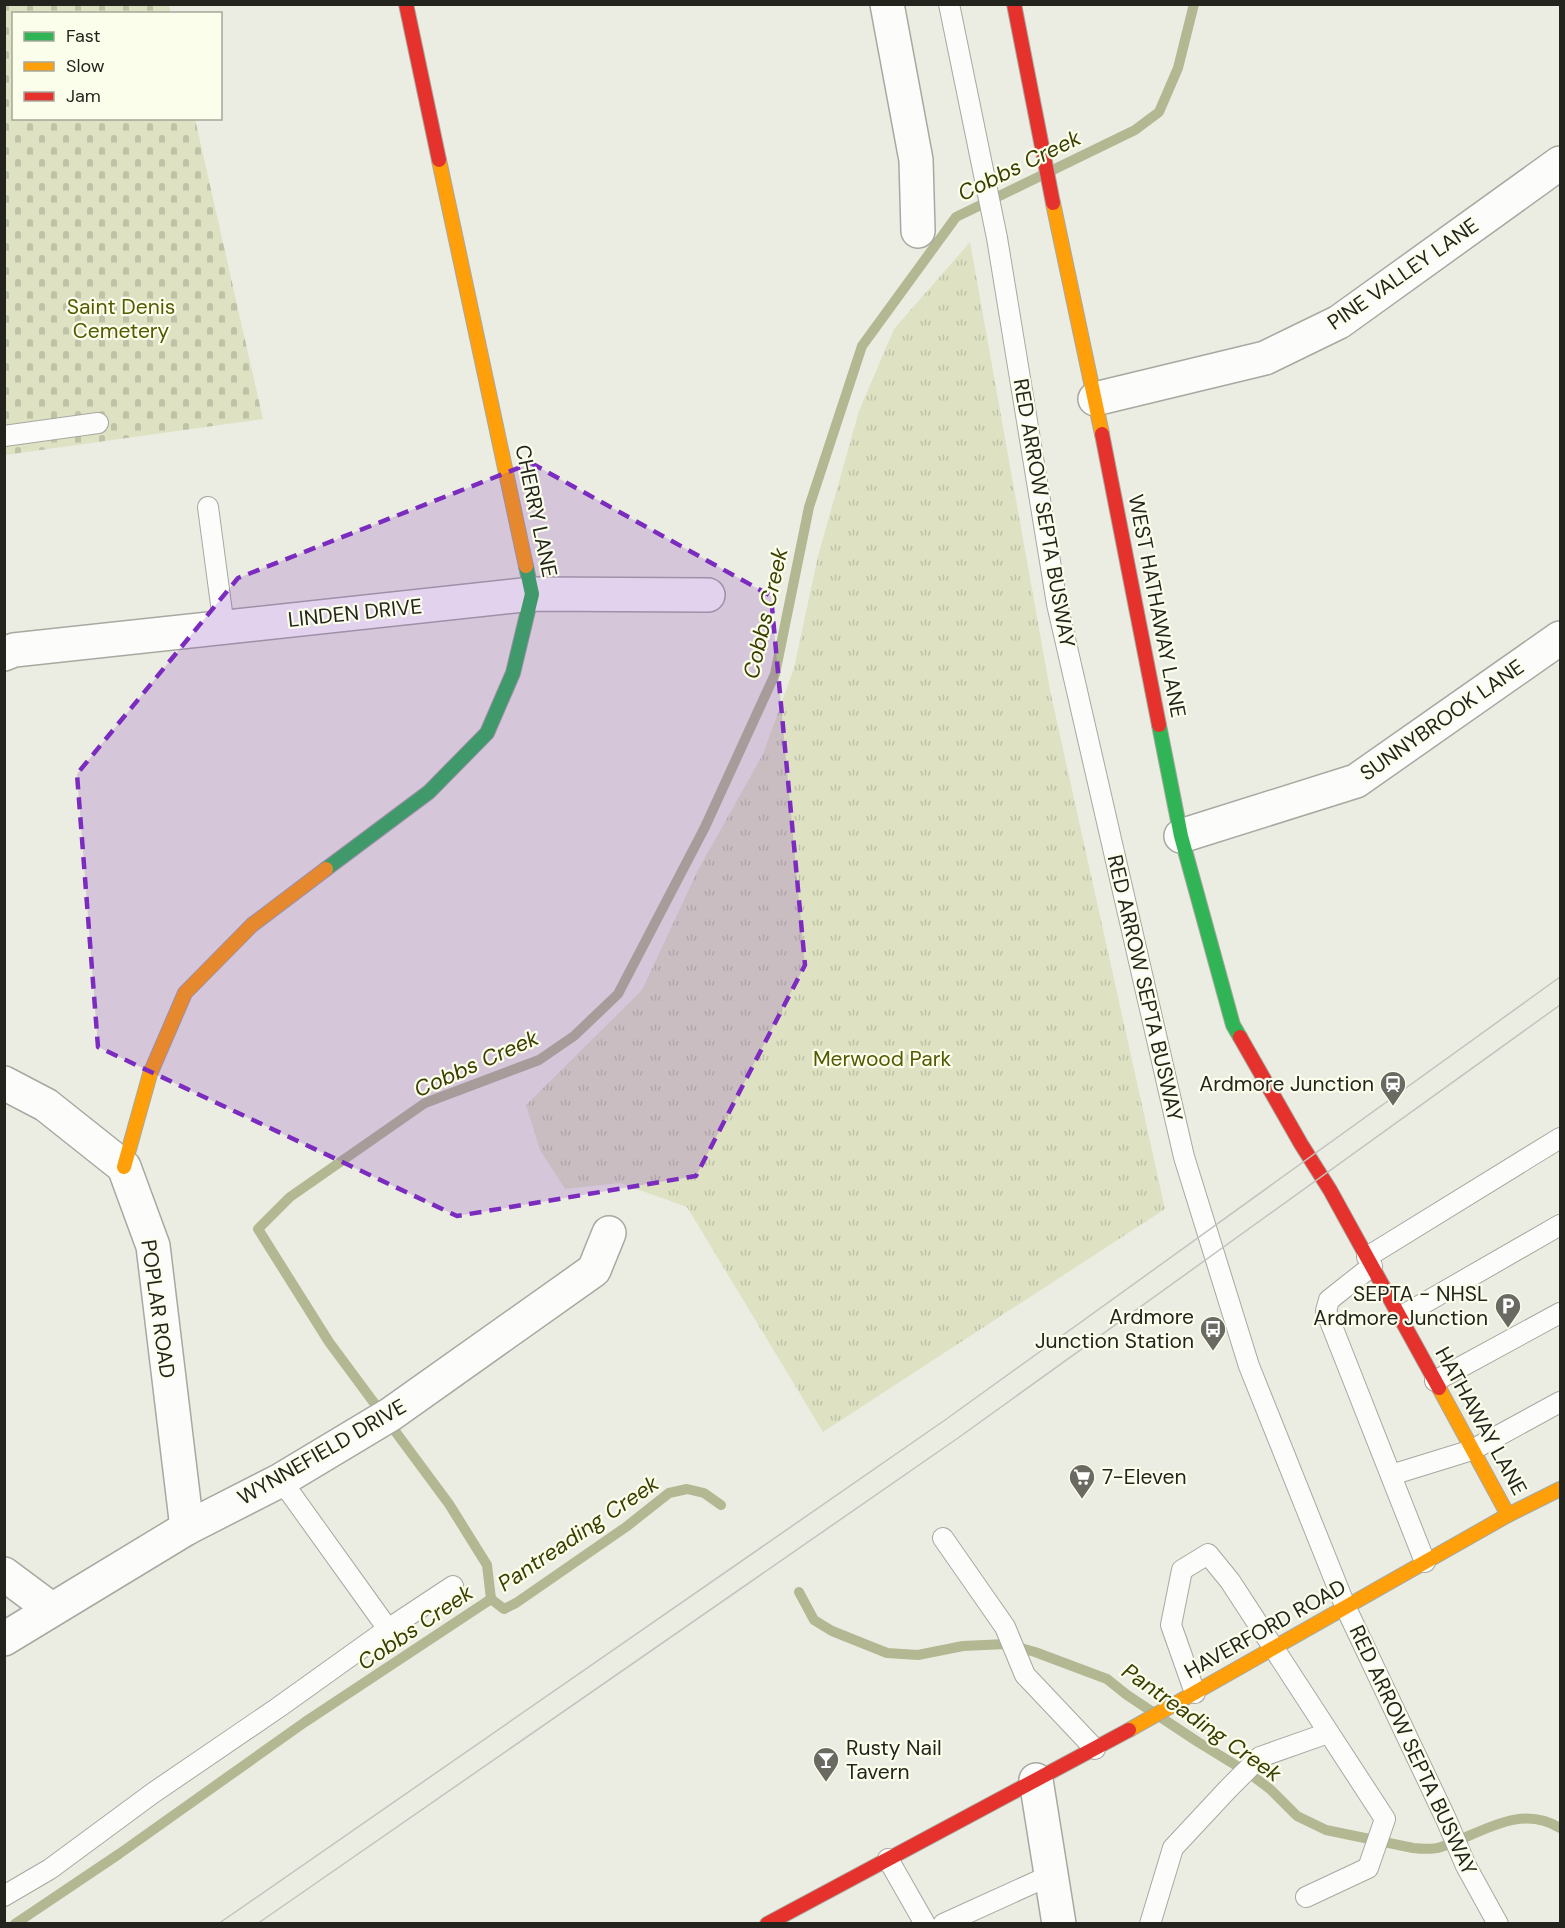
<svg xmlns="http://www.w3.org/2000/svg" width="1565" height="1928" viewBox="0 0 1565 1928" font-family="'DM Sans',sans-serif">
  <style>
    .cemetery { fill: url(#cemetery-stones) }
    .park { fill: url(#park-tufts) }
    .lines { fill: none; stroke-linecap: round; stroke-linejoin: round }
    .stream { stroke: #b3b892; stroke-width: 10 }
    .lane-casing { stroke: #a7a9a1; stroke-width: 22 }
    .street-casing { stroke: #a7a9a1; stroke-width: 36 }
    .fast-casing { stroke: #a7a9a1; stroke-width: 16 }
    .slow-casing { stroke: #a7a9a1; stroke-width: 16 }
    .jam-casing { stroke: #a7a9a1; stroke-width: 16 }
    .lane { stroke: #fcfcfb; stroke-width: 20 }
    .street { stroke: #fcfcfb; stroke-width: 33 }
    .fast { stroke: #30b455; stroke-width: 14 }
    .slow { stroke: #ff9f0a; stroke-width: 14 }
    .jam { stroke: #e5322d; stroke-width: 14 }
    .tram { stroke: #c3c3c0; stroke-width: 1.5 }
    .marked { fill: #7b2cbf; fill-opacity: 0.2; stroke: #7b2cbf; stroke-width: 4.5; stroke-dasharray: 12 8; stroke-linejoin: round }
    .labels { text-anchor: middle; stroke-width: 4.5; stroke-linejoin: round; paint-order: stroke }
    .street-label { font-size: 21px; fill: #24241e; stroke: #fbfeeb }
    .park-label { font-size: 21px; fill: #545902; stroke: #fbfeeb }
    .poi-label { font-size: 21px; fill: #24241e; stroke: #fbfeeb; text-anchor: end }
    .water-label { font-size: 22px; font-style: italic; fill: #3b3e00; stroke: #fbfeeb }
  </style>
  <defs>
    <pattern id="cemetery-stones" width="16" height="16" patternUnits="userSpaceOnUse" patternTransform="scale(1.5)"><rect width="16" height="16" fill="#dee2c3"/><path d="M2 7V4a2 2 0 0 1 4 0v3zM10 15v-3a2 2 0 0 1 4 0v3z" fill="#bec2a7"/></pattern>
    <pattern id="park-tufts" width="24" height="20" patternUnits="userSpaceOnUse" patternTransform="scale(1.5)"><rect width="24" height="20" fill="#dee2c3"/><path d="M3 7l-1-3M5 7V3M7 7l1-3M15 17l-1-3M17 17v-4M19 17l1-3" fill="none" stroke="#bec2a7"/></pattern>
  </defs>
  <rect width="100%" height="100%" fill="#ebede2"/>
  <!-- cemetery -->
  <polygon class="cemetery" points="4,5 169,5 171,13 14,14 14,118 195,119 263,419 5,455"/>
  <!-- park -->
  <polygon class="park" points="970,242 1050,690 1165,1209 823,1432 687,1207 620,1183 565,1189 540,1150 526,1105 642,990 697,872 763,754 794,668 818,556 859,411 894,329"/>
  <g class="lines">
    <!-- stream -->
    <g class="stream">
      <path d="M799 1592 814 1620 832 1631 887 1653 918 1655 963 1646 1006 1644 1035 1652 1107 1679 1127 1695 1198 1742 1250 1774 1270 1789 1297 1816 1326 1830 1413 1848C1422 1849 1432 1850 1441 1847 1481 1834 1519 1803 1560 1828"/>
      <polyline points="491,1599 504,1609 516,1603 626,1527 669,1493 687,1489 704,1493 721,1505"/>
      <polyline points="15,1924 119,1854 305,1722 491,1599 487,1565 449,1504 329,1342 258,1229 290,1197 425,1103 539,1060 574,1036 618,994 705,827 775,674 809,507 862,346 956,217 1135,130 1159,112 1178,68 1194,4"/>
    </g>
    <!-- lane casing -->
    <g class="lane-casing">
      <g id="lane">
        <polyline points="949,4 997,238 1057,604 1184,1157 1249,1366 1346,1608 1446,1819 1466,1866 1498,1924"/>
        <polyline points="4,436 98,423"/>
        <polyline points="208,507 224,627"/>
        <polyline points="1367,1257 1560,1138"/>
        <polyline points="1372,1266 1329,1300 1326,1311 1425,1562"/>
        <polyline points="1400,1317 1560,1225"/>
        <polyline points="1435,1381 1560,1313"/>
        <polyline points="1391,1475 1472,1450 1560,1402"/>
        <polyline points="281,1480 388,1629"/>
        <polyline points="943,1538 1005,1627 1025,1675 1095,1749"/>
        <polyline points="1195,1693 1171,1625 1182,1570 1208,1554 1230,1581 1385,1819 1368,1868 1306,1897"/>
        <polyline points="888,1859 925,1924"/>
        <polyline points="4,1896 50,1869 153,1793 279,1707 388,1629 453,1586"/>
        <polyline points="943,1924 1051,1875"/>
        <polyline points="1150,1924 1173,1848 1228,1789 1260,1757 1328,1733"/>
      </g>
    </g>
    <!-- street casing -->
    <g class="street-casing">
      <g id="street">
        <polyline points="887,4 916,160 918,231"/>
        <polyline points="1095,399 1265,358 1339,322 1560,163"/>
        <polyline points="4,654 14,650 532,594 708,595"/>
        <polyline points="1181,836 1356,781 1560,638"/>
        <polyline points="4,1083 46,1105 124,1167 153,1246 187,1528"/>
        <polyline points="4,1574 51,1609"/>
        <polyline points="4,1639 187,1528 281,1480 391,1414 594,1270 609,1233"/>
        <polyline points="1036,1780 1059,1924"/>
      </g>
    </g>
    <!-- fast casing -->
    <g class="fast-casing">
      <g id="fast">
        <polyline points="1159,725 1181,836 1233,1025 1240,1037"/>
        <polyline points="326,869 429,792 487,733 513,673 532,594 526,566"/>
      </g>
    </g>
    <!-- slow casing -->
    <g class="slow-casing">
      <g id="slow">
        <polyline points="439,160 526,566"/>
        <polyline points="1053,203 1102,434"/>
        <polyline points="124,1167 150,1074 185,993 252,925 326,869"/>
        <polyline points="1439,1388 1508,1515"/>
        <polyline points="1129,1730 1508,1515 1560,1489"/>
      </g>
    </g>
    <!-- jam casing -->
    <g class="jam-casing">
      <g id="jam">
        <polyline points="406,4 439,160"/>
        <polyline points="1014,4 1053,203"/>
        <polyline points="1102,434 1159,725"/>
        <polyline points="1240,1037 1301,1144 1330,1190 1439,1388"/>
        <polyline points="767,1924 1129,1730"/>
      </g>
    </g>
    <!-- lane -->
    <use href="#lane" class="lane"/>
    <!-- street -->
    <use href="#street" class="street"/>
    <!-- fast -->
    <use href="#fast" class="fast"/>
    <!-- slow -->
    <use href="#slow" class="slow"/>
    <!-- jam -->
    <use href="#jam" class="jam"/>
    <!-- tram -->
    <g class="tram">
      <polyline points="218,1924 945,1420 1560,977"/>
      <polyline points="257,1924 958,1438 1560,1005"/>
    </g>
  </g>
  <!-- marked area -->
  <path class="marked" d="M531 463 771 596 805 965 696 1176 457 1216 98 1047 77 774 238 578Z"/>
  <!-- icons -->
  <defs>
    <g id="station-pin" transform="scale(1.35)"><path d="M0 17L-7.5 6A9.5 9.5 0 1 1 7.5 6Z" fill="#6a6a63" stroke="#fbfeeb"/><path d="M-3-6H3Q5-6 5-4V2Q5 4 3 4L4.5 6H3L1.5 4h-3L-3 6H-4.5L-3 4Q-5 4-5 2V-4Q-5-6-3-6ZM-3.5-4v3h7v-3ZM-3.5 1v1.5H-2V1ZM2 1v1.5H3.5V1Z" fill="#fff"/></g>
    <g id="parking-pin" transform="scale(1.35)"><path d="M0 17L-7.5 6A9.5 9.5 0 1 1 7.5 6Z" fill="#6a6a63" stroke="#fbfeeb"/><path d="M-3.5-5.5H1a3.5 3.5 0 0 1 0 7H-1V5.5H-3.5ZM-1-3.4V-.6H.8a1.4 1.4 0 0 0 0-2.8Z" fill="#fff"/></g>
    <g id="bus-pin" transform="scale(1.35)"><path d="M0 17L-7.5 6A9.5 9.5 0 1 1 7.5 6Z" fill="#6a6a63" stroke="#fbfeeb"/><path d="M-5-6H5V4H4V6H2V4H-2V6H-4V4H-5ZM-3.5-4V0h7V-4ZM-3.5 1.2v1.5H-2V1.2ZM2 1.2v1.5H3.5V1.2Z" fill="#fff"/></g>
    <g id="supermarket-pin" transform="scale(1.35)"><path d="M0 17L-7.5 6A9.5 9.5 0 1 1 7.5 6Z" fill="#6a6a63" stroke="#fbfeeb"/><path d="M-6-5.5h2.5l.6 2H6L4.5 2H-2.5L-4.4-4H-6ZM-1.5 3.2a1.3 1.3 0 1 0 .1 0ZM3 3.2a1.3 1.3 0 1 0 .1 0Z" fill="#fff"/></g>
    <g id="bar-pin" transform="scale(1.35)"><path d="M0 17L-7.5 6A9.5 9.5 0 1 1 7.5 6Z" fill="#6a6a63" stroke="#fbfeeb"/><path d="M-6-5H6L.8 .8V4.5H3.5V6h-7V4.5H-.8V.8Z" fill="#fff"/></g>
  </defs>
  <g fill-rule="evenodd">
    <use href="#station-pin" x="1393" y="1084"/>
    <use href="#parking-pin" x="1508" y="1306"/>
    <use href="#bus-pin" x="1213" y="1329"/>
    <use href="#supermarket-pin" x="1082" y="1477"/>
    <use href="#bar-pin" x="826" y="1760"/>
  </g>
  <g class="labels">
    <!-- street labels -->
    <g class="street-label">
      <text transform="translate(1403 274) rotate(-35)" y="7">PINE VALLEY LANE</text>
      <text transform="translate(536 511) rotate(78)" y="7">CHERRY LANE</text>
      <text transform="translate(1044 513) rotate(80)" y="7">RED ARROW SEPTA BUSWAY</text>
      <text transform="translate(1157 606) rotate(79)" y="7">WEST HATHAWAY LANE</text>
      <text transform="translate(355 613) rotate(-6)" y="7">LINDEN DRIVE</text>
      <text transform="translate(1442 720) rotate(-35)" y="7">SUNNYBROOK LANE</text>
      <text transform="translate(1145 988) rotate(77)" y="7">RED ARROW SEPTA BUSWAY</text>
      <text transform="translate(158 1309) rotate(82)" y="7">POPLAR ROAD</text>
      <text transform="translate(1481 1421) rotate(61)" y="7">HATHAWAY LANE</text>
      <text transform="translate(322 1452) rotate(-30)" y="7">WYNNEFIELD DRIVE</text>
      <text transform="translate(1265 1629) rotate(-29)" y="7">HAVERFORD ROAD</text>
      <text transform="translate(1413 1750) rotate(65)" y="7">RED ARROW SEPTA BUSWAY</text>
    </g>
    <!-- park labels -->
    <g class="park-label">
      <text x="121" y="314">Saint Denis<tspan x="121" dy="24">Cemetery</tspan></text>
      <text x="882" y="1066">Merwood Park</text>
    </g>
    <!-- poi labels -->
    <g class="poi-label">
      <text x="1374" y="1091">Ardmore Junction</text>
      <text x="1488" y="1301">SEPTA - NHSL<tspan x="1488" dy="24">Ardmore Junction</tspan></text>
      <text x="1194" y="1324">Ardmore<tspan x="1194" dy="24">Junction Station</tspan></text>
      <text x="1102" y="1484" text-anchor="start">7-Eleven</text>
      <text x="846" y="1755" text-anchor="start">Rusty Nail<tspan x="846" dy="24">Tavern</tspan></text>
    </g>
    <!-- water labels -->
    <g class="water-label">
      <text transform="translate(1019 165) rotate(-26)" y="8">Cobbs Creek</text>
      <text transform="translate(765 613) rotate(-77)" y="8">Cobbs Creek</text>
      <text transform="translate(476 1063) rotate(-24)" y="8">Cobbs Creek</text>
      <text transform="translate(578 1533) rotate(-34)" y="8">Pantreading Creek</text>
      <text transform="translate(415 1627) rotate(-34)" y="8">Cobbs Creek</text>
      <text transform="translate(1202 1722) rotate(35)" y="8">Pantreading Creek</text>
    </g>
  </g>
  <!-- border -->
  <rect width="1565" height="1928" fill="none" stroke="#24241e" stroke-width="12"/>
  <!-- legend -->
  <rect x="12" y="12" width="210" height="108" fill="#fbfeeb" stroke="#a5a799" stroke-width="1.5"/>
  <rect x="24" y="32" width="30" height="9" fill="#30b455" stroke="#a5a799" stroke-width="1.5"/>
  <text x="66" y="42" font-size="18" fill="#24241e">Fast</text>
  <rect x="24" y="62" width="30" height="9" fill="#ff9f0a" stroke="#a5a799" stroke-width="1.5"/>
  <text x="66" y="72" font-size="18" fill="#24241e">Slow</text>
  <rect x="24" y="92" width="30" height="9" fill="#e5322d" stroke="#a5a799" stroke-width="1.5"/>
  <text x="66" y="102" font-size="18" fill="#24241e">Jam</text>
</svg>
